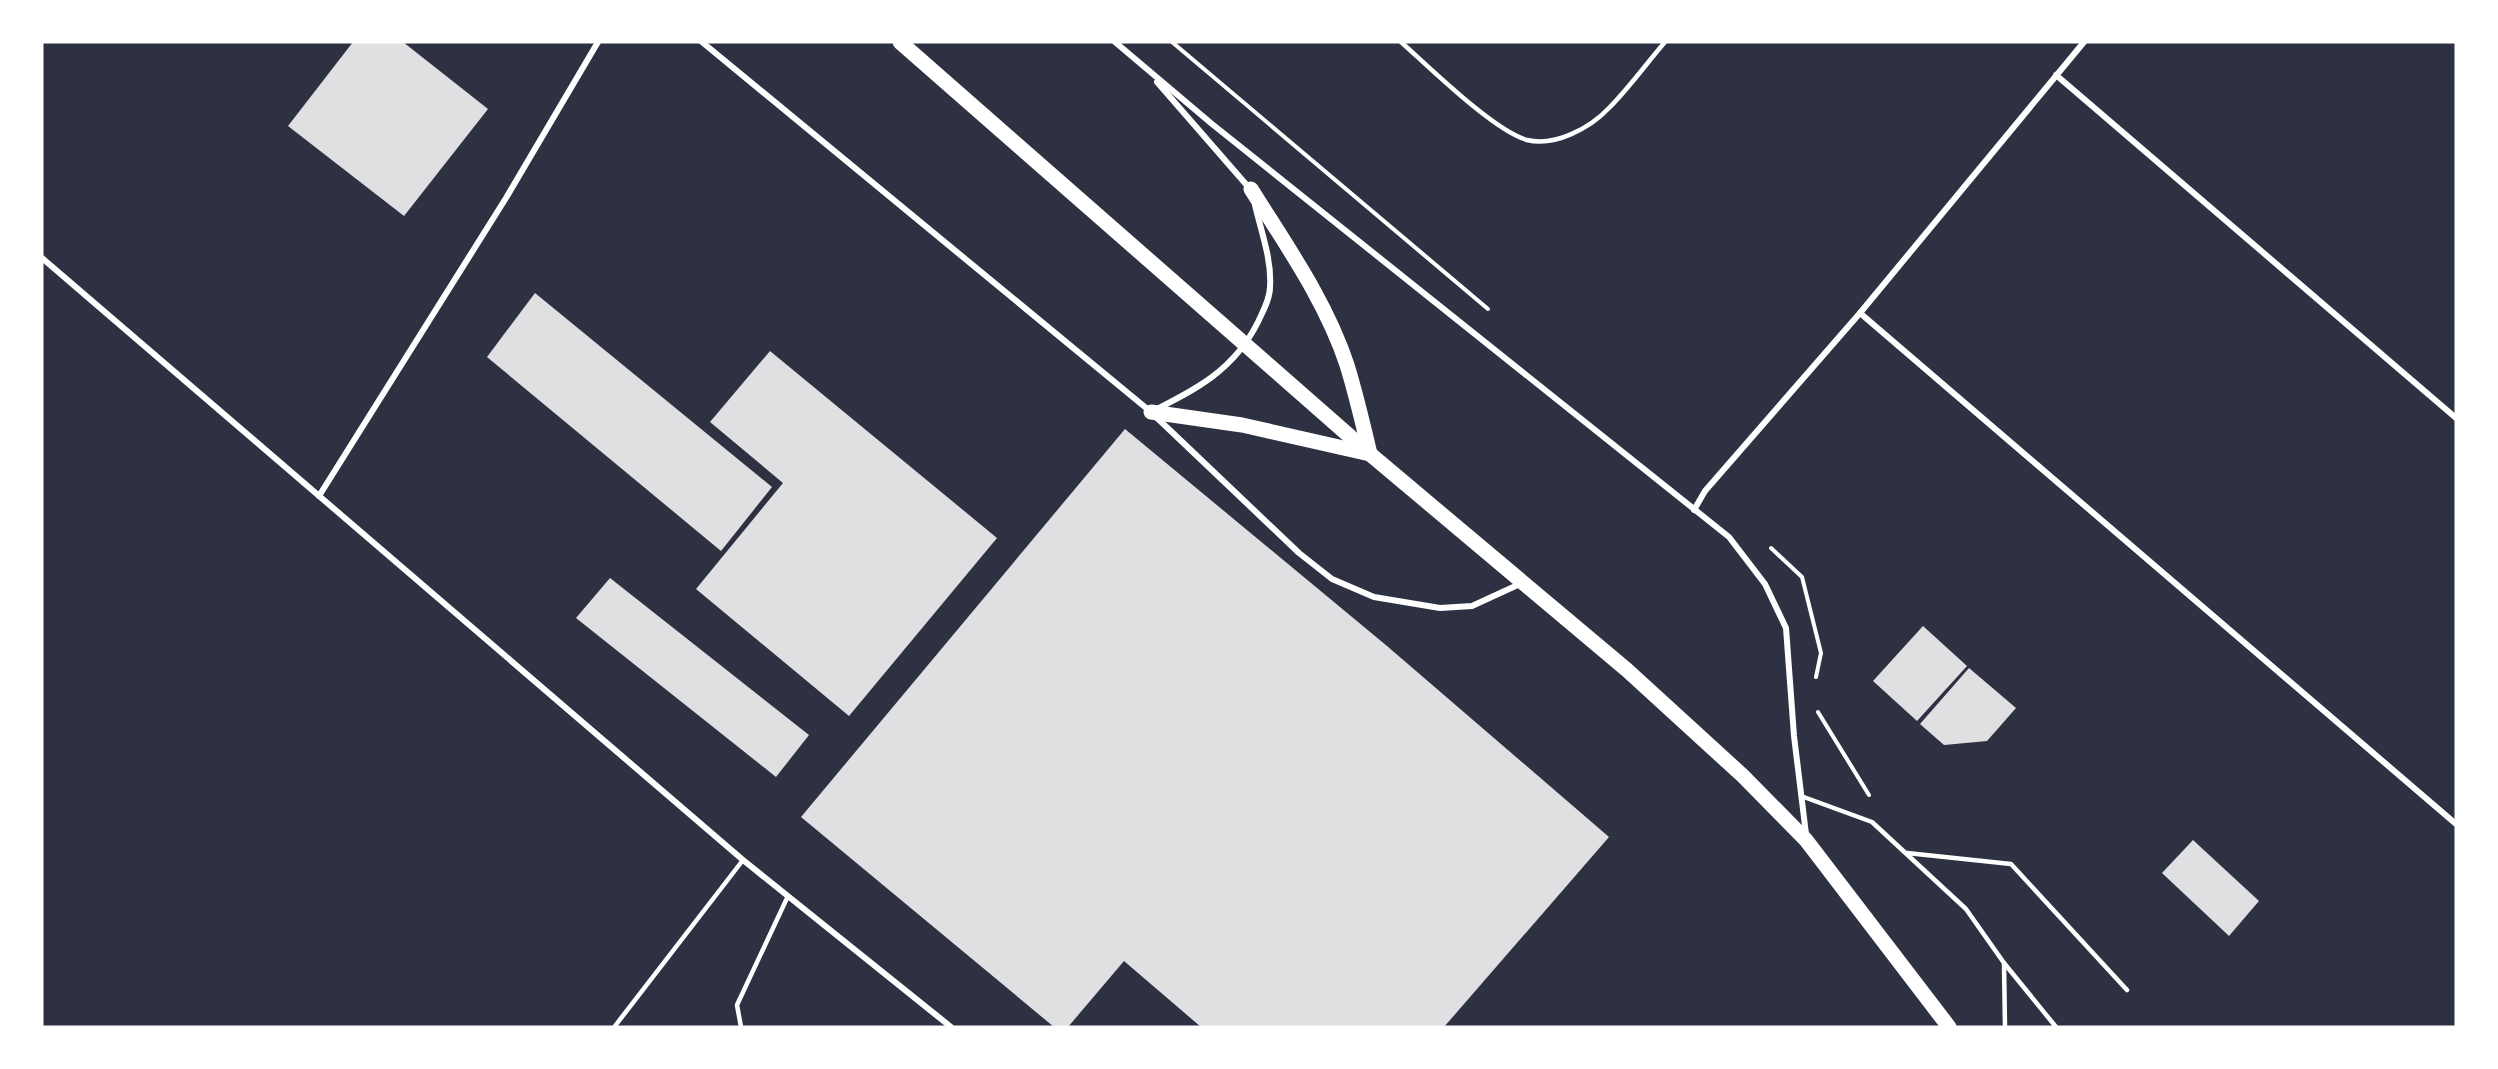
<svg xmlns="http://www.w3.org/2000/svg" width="2498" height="1069" viewBox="0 0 2498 1069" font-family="Barlow,sans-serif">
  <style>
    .building { fill: #e0e0e3 }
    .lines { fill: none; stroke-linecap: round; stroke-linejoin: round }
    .path { stroke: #fff; stroke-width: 4 }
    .service { stroke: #fff; stroke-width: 4.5 }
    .minor { stroke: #fff; stroke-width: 6 }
    .primary { stroke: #fff; stroke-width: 15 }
  </style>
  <rect width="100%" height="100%" fill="#2d3142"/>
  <!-- building -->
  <g class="building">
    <polygon points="353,42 403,42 488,109 404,216 288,126"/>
    <polygon points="535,293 772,487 721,551 487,357"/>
    <polygon points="770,351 997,538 849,716 696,589 783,483 710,422"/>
    <polygon points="1125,429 1387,646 1609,837 1444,1027 1201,1027 1124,961 1068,1027 1054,1027 801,817"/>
    <polygon points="610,578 809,735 776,777 576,618"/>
    <polygon points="1923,626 1967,666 1917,721 1873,681"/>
    <polygon points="1969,668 2016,708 1987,741 1944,745 1920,724"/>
    <polygon points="2193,840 2259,901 2229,936 2162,873"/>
  </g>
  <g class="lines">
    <!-- path -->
    <g class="path">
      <polyline points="1172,42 1488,309"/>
      <polyline points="1771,548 1802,577 1821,653 1816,677"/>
      <polyline points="1818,712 1869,795"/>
    </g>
    <!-- service -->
    <g class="service">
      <path d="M1401 42C1428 66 1494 131 1527 140 1555 147 1590 128 1609 108 1629 88 1646 64 1665 42"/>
      <polyline points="1801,796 1872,822 1966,909 2004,963 2005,1027"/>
      <polyline points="1907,853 2011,864 2127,990"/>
      <polyline points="2004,963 2056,1027"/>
      <polyline points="615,1026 743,860"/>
      <polyline points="741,1027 737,1005 788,896"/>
    </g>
    <!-- minor -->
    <g class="minor">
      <path d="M702 42 1151 412C1197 389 1234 370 1258 322 1263 311 1270 299 1270 287 1272 260 1261 231 1255 205"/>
      <polyline points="1115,42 1212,124 1729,537 1765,584 1786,628 1794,736 1806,834"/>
      <polyline points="2056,75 2456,418"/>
      <polyline points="1157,82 1251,190"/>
      <polyline points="42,258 743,860 951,1027"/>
      <polyline points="1860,313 2456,824"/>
      <polyline points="1155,416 1299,553 1332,579 1374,597 1440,608 1472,606 1522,583"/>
      <polyline points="319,496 506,198 598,42"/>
      <polyline points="1694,510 1705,491 1860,313 2084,42"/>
    </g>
    <!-- primary -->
    <g class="primary">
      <polyline points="900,42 1370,454 1627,670 1743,776 1806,840 1949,1027"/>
      <path d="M1151 412 1242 425 1370 454C1363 424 1356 394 1347 365 1326 301 1286 245 1251 189"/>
    </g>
  </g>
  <!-- border -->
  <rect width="2498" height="1069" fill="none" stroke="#ffffff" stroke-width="87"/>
</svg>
